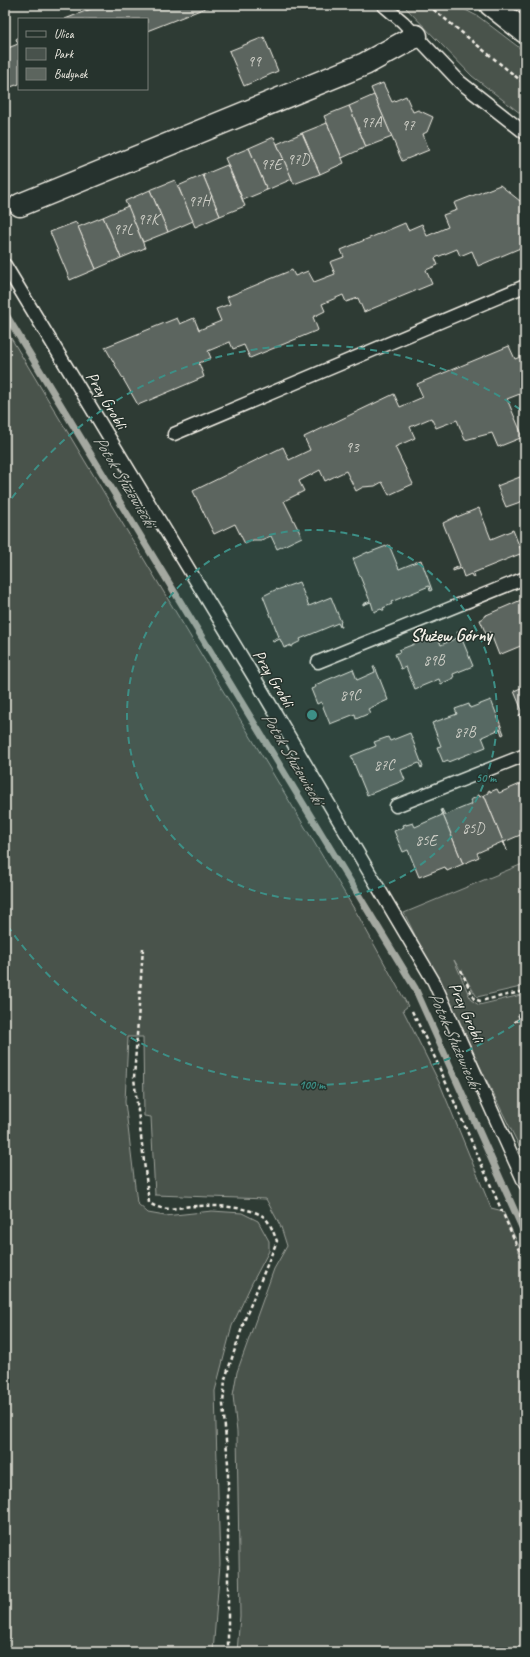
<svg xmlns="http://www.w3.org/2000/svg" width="530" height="1657" viewBox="0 0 530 1657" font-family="Caveat,sans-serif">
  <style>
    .green { fill: #48524c; stroke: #9ea29a }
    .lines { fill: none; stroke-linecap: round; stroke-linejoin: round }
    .stream { stroke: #a4a8a0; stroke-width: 7 }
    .building { fill: #5c655e; stroke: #f4f1e8 }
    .lane-casing { stroke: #f4f1e8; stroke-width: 15 }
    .street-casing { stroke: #f4f1e8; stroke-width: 25 }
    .secondary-casing { stroke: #f4f1e8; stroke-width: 25 }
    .path { stroke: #f4f1e8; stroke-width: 2.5; stroke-dasharray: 4 3; stroke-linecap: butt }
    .lane { stroke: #26332d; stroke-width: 12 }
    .street { stroke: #26332d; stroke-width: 22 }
    .secondary { stroke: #26332d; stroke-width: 22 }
    .ring { fill: none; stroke: #3d8f86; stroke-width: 2; stroke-dasharray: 7 5 }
    .labels { text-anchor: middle; stroke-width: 3; stroke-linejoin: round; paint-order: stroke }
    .number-label { font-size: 15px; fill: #cecec6 }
    .street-label { font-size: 17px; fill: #f4f1e8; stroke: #26332d }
    .water-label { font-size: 18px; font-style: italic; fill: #b8bab2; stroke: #26332d }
    .neighbourhood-label { font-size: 18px; font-weight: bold; fill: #f4f1e8; stroke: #26332d }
    .centre { fill: #3d8f86; stroke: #26332d; stroke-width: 2 }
    .ring-label { font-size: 12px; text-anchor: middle; font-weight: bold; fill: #3d8f86; stroke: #26332d; stroke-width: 3; stroke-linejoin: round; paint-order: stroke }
  </style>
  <rect width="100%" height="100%" fill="#2e3b34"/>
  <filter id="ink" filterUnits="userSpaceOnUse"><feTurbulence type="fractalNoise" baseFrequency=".025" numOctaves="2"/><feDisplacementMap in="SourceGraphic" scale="8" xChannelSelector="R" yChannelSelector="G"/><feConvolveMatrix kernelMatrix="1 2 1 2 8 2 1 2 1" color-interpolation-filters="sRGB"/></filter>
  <g filter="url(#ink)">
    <!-- green -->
    <g class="green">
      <polygon points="408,5 456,5 479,17 525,52 525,117 472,76 406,8"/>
      <polygon points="5,328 359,917 408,1006 403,1010 440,1084 491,1208 503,1211 525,1259 525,1652 237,1652 240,1616 237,1432 233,1395 237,1372 274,1269 287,1246 281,1227 266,1199 155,1195 151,1117 144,1116 143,1037 128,1037 125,1102 137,1203 148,1213 165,1216 212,1211 242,1213 258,1221 269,1241 269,1251 252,1283 232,1326 215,1391 220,1564 213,1652 5,1652"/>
      <polygon points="525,863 525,986 477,997 454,960 471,1000 479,1005 525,994 525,1013 518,1015 519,1019 514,1021 515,1022 520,1020 525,1032 525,1158 404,913"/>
    </g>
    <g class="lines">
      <!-- stream -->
      <polyline class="stream" points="5,313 415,988 525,1234"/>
    </g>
    <!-- building -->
    <g class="building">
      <polygon points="101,5 110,5 111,7 117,5 213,5 147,31 147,19 65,19"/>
      <polygon points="19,37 19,84 5,89 5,43 8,48 18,44 16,39"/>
      <polygon points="264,37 278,71 244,86 229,51"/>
      <polygon points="383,83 392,102 406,96 413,112 418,110 433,117 427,132 423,134 429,150 402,161 371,88"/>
      <polygon points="374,95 392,137 366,147 349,106"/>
      <polygon points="349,106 366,147 342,158 324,116"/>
      <polygon points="327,123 344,163 320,174 302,133"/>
      <polygon points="302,133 320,174 294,184 277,144"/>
      <polygon points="274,137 292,179 267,190 249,148"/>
      <polygon points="249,148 267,190 243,200 225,158"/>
      <polygon points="227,165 245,206 220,216 203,175"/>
      <polygon points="203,175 220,216 195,227 178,186"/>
      <polygon points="175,180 193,221 168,232 150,190"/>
      <polygon points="500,185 525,205 525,246 478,266 472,251 460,256 457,249 435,258 438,265 426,270 432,284 364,312 358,298 346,302 343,295 322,304 325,311 313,317 318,330 250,358 244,345 233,349 230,342 208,351 211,358 199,363 204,377 138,405 105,347 177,318 180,324 194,318 199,330 221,321 216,309 230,304 227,297 292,270 295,276 308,271 314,282 335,274 330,262 344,257 341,250 405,223 408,230 422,224 427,236 448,227 443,215 457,210 454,203"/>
      <polygon points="150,190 168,232 143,242 125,201"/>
      <polygon points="128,206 145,248 121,258 103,217"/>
      <polygon points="103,217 121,258 96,269 78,227"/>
      <polygon points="76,222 96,269 70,280 50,232"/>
      <polygon points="509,346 515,359 525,355 525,379 523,380 525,385 525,392 507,399 523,437 498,447 492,433 465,440 457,420 436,428 431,418 410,427 415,438 395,447 413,484 389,495 382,482 375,486 363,487 356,491 346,471 325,481 320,470 299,481 304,491 284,501 302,537 277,549 271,536 261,540 253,540 245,544 235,524 214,534 193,491 283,447 289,460 310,450 304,437 394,394 400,407 423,397 417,384"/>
      <polygon points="525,475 525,505 523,501 506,507 497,486"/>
      <polygon points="479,508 491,539 513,530 522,553 521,554 522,558 521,558 520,554 473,573 475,577 473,578 471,574 464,577 461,568 453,571 453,569 460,566 443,523 457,516 457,517"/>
      <polygon points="389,545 399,569 421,560 432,590 430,591 429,586 391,602 392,604 383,608 384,610 382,610 381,609 374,612 371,602 363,605 363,604 370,601 353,559 368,552 368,553"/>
      <polygon points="299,582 309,606 331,597 341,622 340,623 341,627 340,627 338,623 300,639 301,641 293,645 293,646 291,647 291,645 284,648 280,639 273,642 272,640 279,637 263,596 277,589 277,590"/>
      <polygon points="521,600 525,609 525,649 523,645 499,655 490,632 486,634 480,620 484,618 484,616"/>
      <polygon points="457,632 459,632 473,666 453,674 454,678 441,684 439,679 415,689 406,667 401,669 395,654 400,652 399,650 437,635 441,645 459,637"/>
      <polygon points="373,667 375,667 388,700 368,709 370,713 356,719 355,714 330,724 321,702 317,704 311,689 316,687 315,685 353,669 357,680 375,672"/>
      <polygon points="525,686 525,730 519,715 523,713 514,691"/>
      <polygon points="491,700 504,734 502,735 500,729 482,737 486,747 448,762 448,760 443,762 437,747 441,746 432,723 457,714 455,709 469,704 470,708"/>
      <polygon points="410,733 423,767 421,768 419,763 401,770 405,780 367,795 351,756 376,746 374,742 388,737 390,741"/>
      <polygon points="525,782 525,833 504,842 507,851 484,795 488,793 488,791 490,790 490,792 497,789 499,793"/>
      <polygon points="477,795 479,795 480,797 484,795 507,851 502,842 477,853 479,857 463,864 441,810 442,809 445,815 472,804 470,800 477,797"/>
      <polygon points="440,810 441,810 463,864 447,871 445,867 419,877 408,850 403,852 394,831 404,827 403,825 406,824 406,825 413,823 415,827 442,815"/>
      <polygon points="525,1013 525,1032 520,1020 515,1022 514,1021 519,1019 518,1015"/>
    </g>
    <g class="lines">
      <!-- lane casing -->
      <g class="lane-casing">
        <g id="lane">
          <polyline points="383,5 403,22 460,82 525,133"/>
          <polyline points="5,265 257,682 434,982 525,1184"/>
          <polyline points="174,434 525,286"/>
          <polyline points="318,662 525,578"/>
          <polyline points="396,806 525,755"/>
        </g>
      </g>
      <!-- street casing -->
      <g class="street-casing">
        <polyline id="street" points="20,205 365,64 416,36"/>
      </g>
      <!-- secondary casing -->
      <g class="secondary-casing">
        <polyline id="secondary" points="491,5 525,32"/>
      </g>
      <!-- path -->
      <g class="path">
        <polyline points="428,5 525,84"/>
        <path d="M143 948 134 1078 149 1203C168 1214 177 1206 197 1206 214 1205 247 1207 261 1215 270 1220 273 1232 277 1241L246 1316 225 1379 223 1404 228 1464V1652"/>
        <polyline points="461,970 474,999 480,1001 525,991"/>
        <polyline points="412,1011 436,1060 525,1264"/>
      </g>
      <!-- lane -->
      <use href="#lane" class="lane"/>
      <!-- street -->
      <use href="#street" class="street"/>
      <!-- secondary -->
      <use href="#secondary" class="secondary"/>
    </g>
  </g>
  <!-- distance rings -->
  <circle cx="312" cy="715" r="185" fill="#3d8f86" fill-opacity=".12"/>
  <g class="ring">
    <circle cx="312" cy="715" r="185"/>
    <path d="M524 1018A370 370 0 0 1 5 922M5 508A370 370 0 0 1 524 412"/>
  </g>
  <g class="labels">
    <!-- number labels -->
    <g class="number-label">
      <text x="254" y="66">99</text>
      <text x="371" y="127">97A</text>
      <text x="408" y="130">97</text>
      <text x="298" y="164">97D</text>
      <text x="271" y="169">97E</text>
      <text x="199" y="206">97H</text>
      <text x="148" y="224">97K</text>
      <text x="123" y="234">97L</text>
      <text x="352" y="452">93</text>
      <text x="434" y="665">89B</text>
      <text x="350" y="700">89C</text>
      <text x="465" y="737">87B</text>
      <text x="384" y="770">87C</text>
      <text x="473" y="833">85D</text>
      <text x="426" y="845">85E</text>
    </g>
    <!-- street labels -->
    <g class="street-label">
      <text transform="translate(107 400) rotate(59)" y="6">Przy Grobli</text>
      <text transform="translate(274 678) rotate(59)" y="6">Przy Grobli</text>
      <text transform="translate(467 1012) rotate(66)" y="6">Przy Grobli</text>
    </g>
    <!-- water labels -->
    <g class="water-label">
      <text transform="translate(125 481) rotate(59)" y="6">Potok Służewiecki</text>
      <text transform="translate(293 758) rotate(59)" y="6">Potok Służewiecki</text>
      <text transform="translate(455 1040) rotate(66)" y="6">Potok Służewiecki</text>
    </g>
    <!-- neighbourhood labels -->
    <g class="neighbourhood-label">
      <text x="451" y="641">Służew Górny</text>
    </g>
  </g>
  <circle cx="312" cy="715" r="6" class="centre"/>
  <g class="ring-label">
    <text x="486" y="782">50 m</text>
    <text x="312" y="1089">100 m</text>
  </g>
  <!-- margin -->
  <rect width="530" height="1657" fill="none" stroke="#26332d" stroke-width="20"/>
  <rect x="10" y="10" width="510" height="1637" fill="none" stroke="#f4f1e8" stroke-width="1.5" filter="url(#ink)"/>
  <!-- legend -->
  <rect x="18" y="18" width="130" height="72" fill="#26332d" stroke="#787f78"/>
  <rect x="26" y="31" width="20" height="6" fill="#26332d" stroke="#787f78"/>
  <text x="54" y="38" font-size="12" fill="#f4f1e8">Ulica</text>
  <rect x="26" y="48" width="20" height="12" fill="#48524c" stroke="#787f78"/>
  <text x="54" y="58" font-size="12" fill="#f4f1e8">Park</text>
  <rect x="26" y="68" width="20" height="12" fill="#5c655e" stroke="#787f78"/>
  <text x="54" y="78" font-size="12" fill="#f4f1e8">Budynek</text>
</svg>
